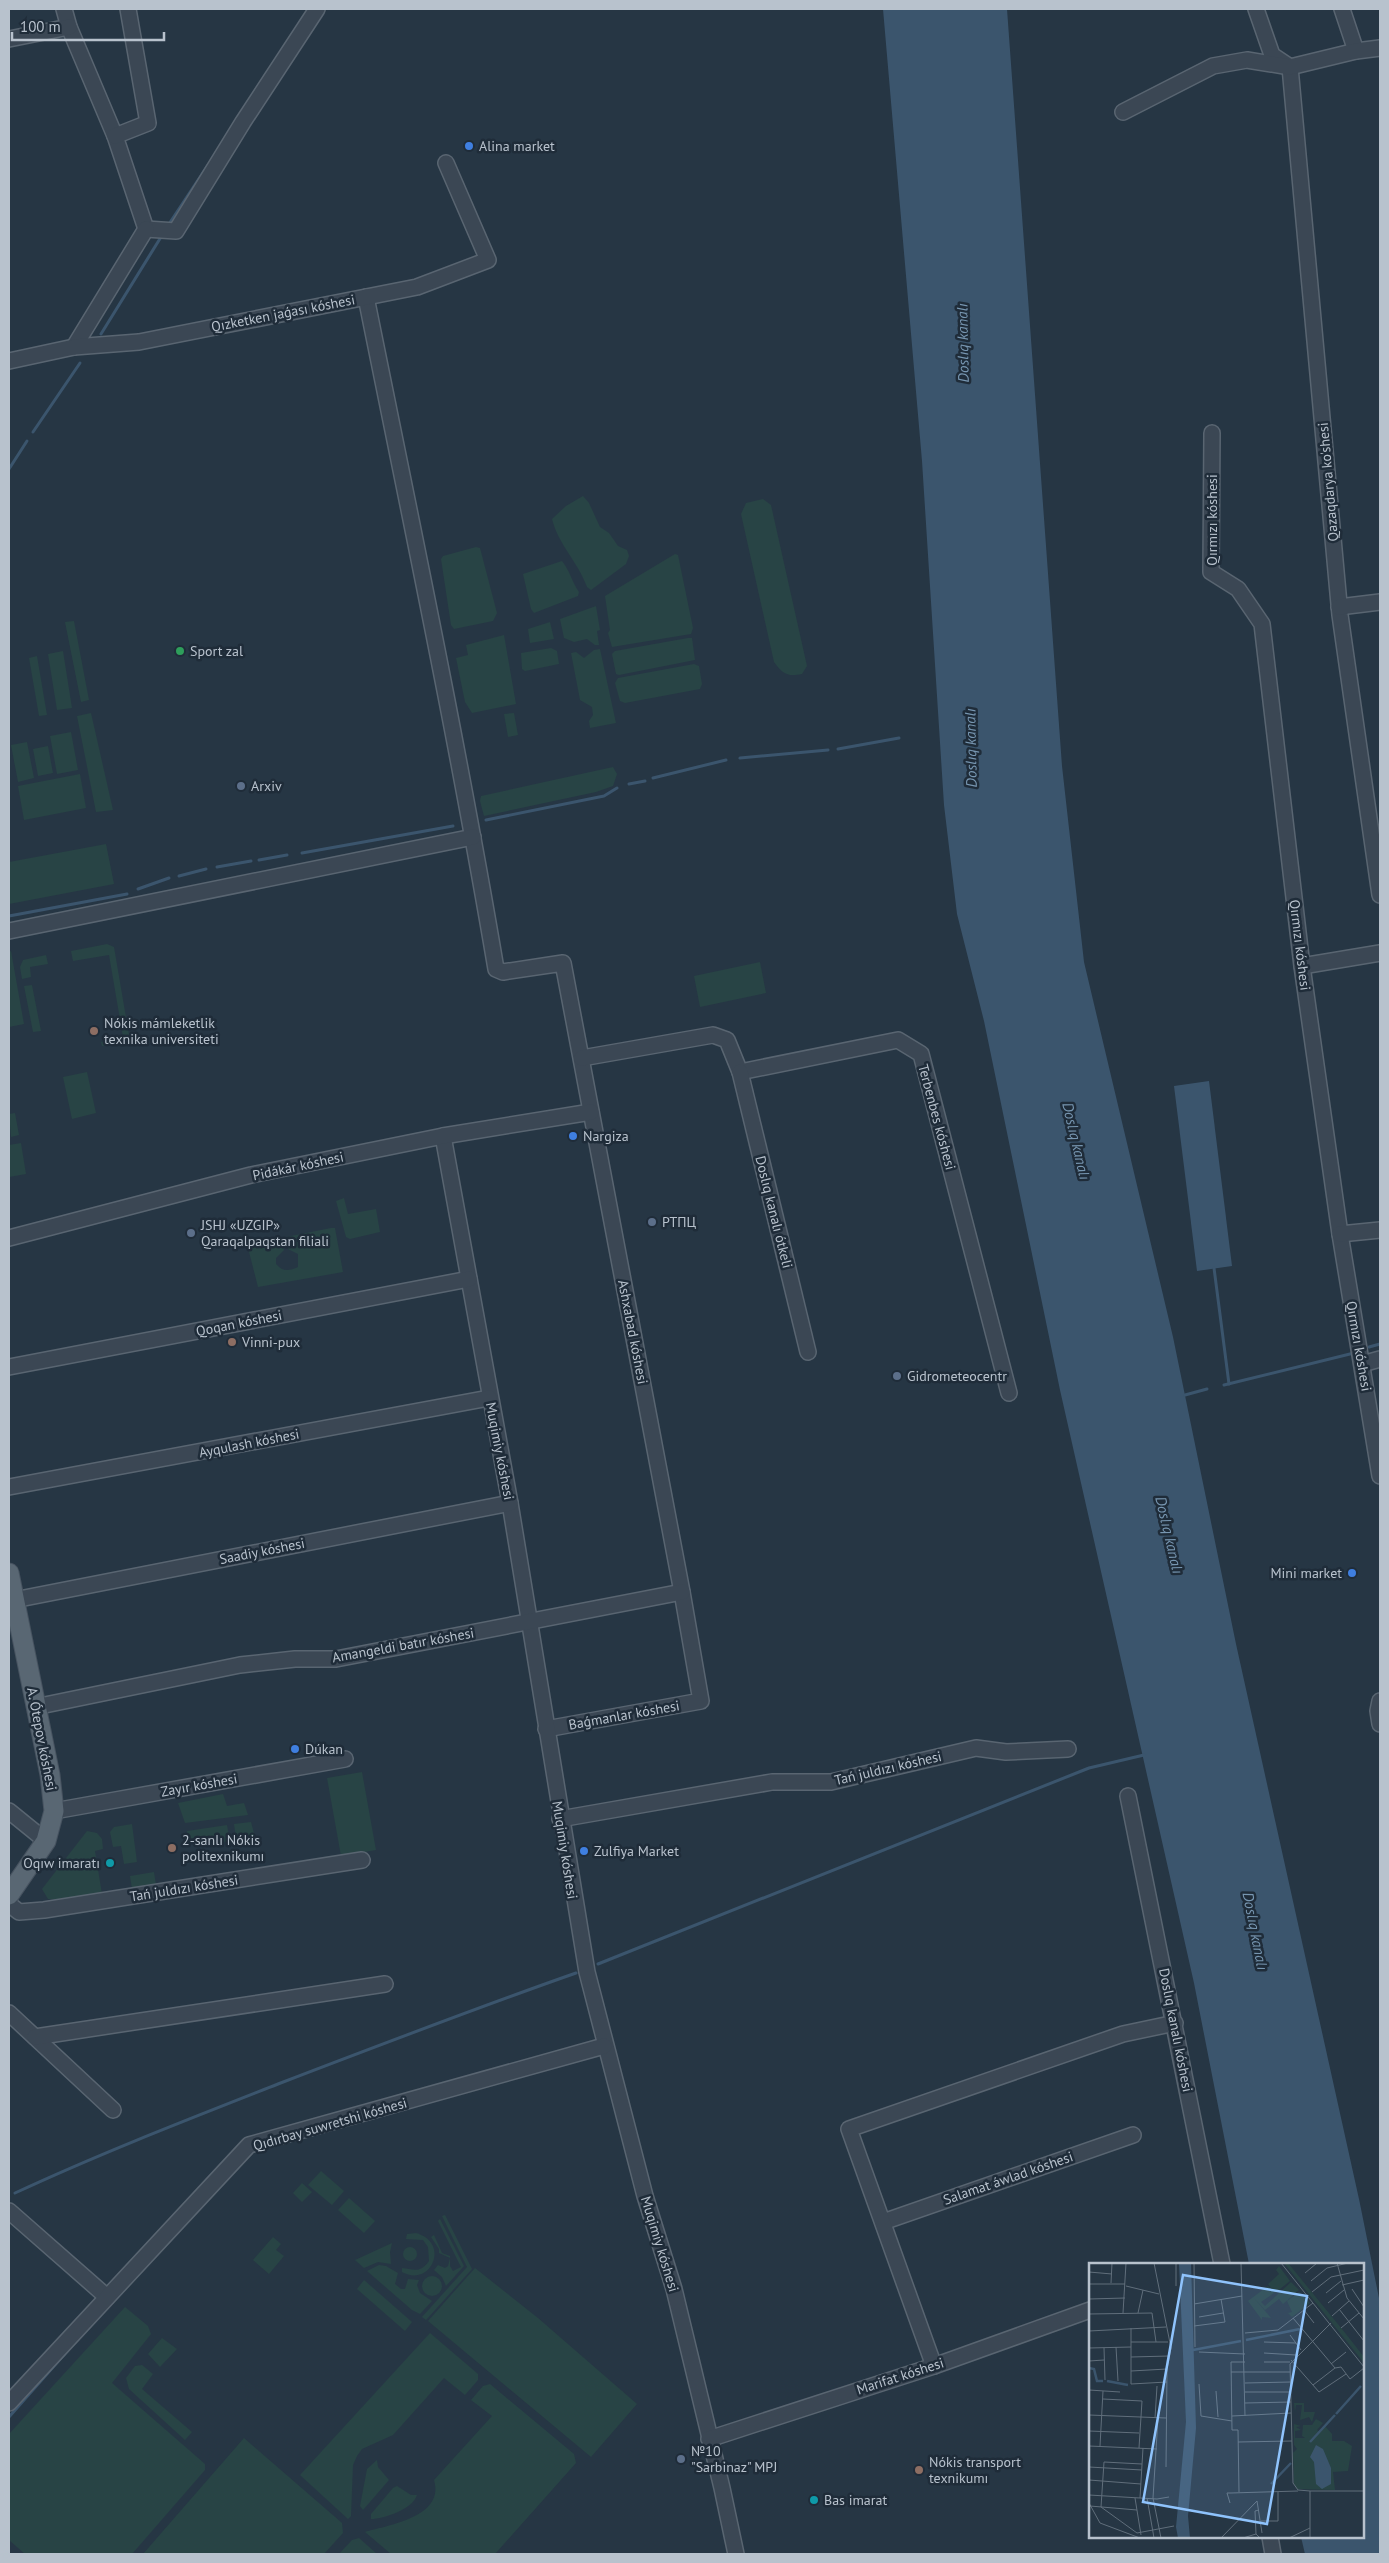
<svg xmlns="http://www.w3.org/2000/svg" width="1389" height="2563" viewBox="0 0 1389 2563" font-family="'PT Sans',sans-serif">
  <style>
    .green { fill: #284445 }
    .water { fill: #3b556d }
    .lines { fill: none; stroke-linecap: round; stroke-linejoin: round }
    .stream { stroke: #3b556d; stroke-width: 3 }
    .minor-casing { stroke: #596571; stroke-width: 18 }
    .major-casing { stroke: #475360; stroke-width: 21 }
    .minor { stroke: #3b4754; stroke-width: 15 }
    .major { stroke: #596773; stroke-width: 19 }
    .shop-dot { fill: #3f7fe0; stroke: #1f2c39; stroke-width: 2 }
    .leisure-dot { fill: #2e9e5b; stroke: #1f2c39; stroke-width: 2 }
    .service-dot { fill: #5c6f8a; stroke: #1f2c39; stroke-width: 2 }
    .education-dot { fill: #8d6e63; stroke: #1f2c39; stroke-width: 2 }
    .culture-dot { fill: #0f9aa8; stroke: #1f2c39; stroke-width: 2 }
    .labels { text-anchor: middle; stroke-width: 5; stroke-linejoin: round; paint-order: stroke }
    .poi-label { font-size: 14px; fill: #b8c2cd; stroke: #1f2c39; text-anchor: start }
    .street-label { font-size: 14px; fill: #b8c2cd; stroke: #1f2c39 }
    .water-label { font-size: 15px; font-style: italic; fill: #7796b1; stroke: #1f2c39 }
    .inset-river { fill: none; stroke: #3b556d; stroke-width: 2.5 }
    .inset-road { fill: none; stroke: #606e7b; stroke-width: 1 }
    .view { fill: #8fc3fc; fill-opacity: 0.15; stroke: #8fc3fc; stroke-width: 2.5 }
    .inset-edge { fill: none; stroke: #b8c2cd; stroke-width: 2.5 }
  </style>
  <rect width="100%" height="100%" fill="#263644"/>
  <!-- green -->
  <g class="green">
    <path d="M583 496 589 503 600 527 609 533 618 546 627 550 629 556 626 564 591 590 587 587C578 562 558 544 552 519L566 506Z"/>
    <path d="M763 499 771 505 807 666 802 674C787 677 783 674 774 662L741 514 746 503Z"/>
    <polygon points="476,547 480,548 497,613 493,621 454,629 451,625 441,559 443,556"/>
    <polygon points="675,554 678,555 693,628 691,634 612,647 608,633 610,630 605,596"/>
    <path d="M562 561C570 571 572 582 579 592L578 596 534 613 531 609 523 574Z"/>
    <polygon points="596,606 600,630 597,631 599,645 595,645 587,639 574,642 564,638 560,619"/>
    <polygon points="74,621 89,700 81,702 65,622"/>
    <polygon points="550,622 554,639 530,643 528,629"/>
    <polygon points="504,635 516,704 472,713 465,702 456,658 468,655 466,645"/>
    <polygon points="688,638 692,638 695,660 619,675 616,674 612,654 615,651"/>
    <polygon points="551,648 557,651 559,664 525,671 522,669 521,653"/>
    <polygon points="600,649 616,723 590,728 589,721 593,715 592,707 580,700 571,653 576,652 584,658 594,650"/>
    <polygon points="63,651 72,708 57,710 48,654"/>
    <polygon points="37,656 47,715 39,716 29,658"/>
    <polygon points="694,664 699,666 702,684 700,689 625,703 620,701 615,683 618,678"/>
    <polygon points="91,713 113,810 96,812 77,716"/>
    <polygon points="514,713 518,735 508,737 504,714"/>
    <polygon points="71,732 78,770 57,774 50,736"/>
    <polygon points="27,742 34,778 18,782 11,745"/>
    <polygon points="48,746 53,773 38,776 33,749"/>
    <polygon points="613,767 617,774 613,786 596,792 484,816 480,801 481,796"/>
    <polygon points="80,774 86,808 24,820 18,786"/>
    <polygon points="106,844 114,884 9,904 9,862"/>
    <polygon points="107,944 114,947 129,1035 126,1042 102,1046 101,1042 123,1037 109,955 73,961 71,951"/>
    <polygon points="11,951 24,1024 9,1027 9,952"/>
    <polygon points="46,955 48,964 30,967 31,977 22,979 20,967 23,960"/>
    <polygon points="760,962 766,993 700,1007 694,976"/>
    <polygon points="32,985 41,1031 33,1032 24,986"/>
    <polygon points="87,1072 96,1113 72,1119 63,1077"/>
    <polygon points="15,1113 19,1135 11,1137 9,1114"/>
    <polygon points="21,1143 26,1174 9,1177 9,1145"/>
    <polygon points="344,1198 348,1214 376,1209 380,1232 350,1239 346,1237 336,1201"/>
    <path d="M331 1228H335L343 1272 258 1287 248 1248 255 1246 254 1243 281 1238 284 1250 276 1258V1264C283 1272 289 1271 298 1267V1254L288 1249 286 1237Z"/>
    <polygon points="362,1772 376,1850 341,1856 327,1778"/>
    <polygon points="223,1794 227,1806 244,1803 248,1815 185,1823 178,1803"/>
    <polygon points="251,1822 255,1837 236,1839 234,1824"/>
    <polygon points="132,1824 137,1862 124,1864 121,1846 113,1847 110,1832 114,1827"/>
    <polygon points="227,1825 230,1841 206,1845 205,1837 188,1839 187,1831"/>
    <polygon points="87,1831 97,1833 102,1839 103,1849 95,1851 102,1894 62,1900 48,1899 42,1889"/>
    <polygon points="154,1872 156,1885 132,1889 130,1876"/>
    <polygon points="321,2171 344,2191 332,2205 308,2185"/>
    <polygon points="302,2183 312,2192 302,2202 293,2193"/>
    <polygon points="349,2198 375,2221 364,2233 338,2210"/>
    <polygon points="445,2215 472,2269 426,2320 422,2317 467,2267 442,2216"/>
    <polygon points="440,2219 464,2266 446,2286 442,2277 434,2270 438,2265 445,2268 448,2266 450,2258 439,2253 439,2249 431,2237 434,2235 442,2253 450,2256 450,2266 453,2271 461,2267 438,2221"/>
    <path d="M416 2233C451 2243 431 2288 402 2272V2268C413 2269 420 2274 429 2261L428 2247 423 2240 406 2239 407 2234Z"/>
    <polygon points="273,2237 281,2244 276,2250 284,2256 269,2274 253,2260"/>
    <polygon points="392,2243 390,2252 391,2264 378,2262 364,2268 355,2260"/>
    <circle cx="410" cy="2254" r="7"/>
    <polygon points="379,2265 386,2266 398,2273 395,2284 401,2289 405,2289 408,2279 419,2280 417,2285 420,2293 432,2301 420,2314 412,2310 367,2271"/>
    <polygon points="475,2268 538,2318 637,2404 591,2457 428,2321"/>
    <circle cx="432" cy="2286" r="10"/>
    <polygon points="364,2280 412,2322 405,2331 357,2289"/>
    <polygon points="125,2307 148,2326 151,2334 112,2383 205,2464 205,2470 132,2554 25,2554 9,2540 9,2434"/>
    <polygon points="430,2333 478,2374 478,2380 465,2395 444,2378 393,2435 362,2449 357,2456 353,2465 351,2516 348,2519 300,2475"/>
    <polygon points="162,2338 177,2349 160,2367 148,2354"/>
    <polygon points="142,2365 153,2374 142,2389 192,2432 185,2440 129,2389 126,2378 135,2366"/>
    <path d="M490 2384 574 2454 576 2463 495 2554H391L365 2532C389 2525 445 2517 434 2480L492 2416 471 2400 483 2386Z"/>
    <polygon points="244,2438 342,2523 343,2533 324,2554 143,2554"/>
    <polygon points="377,2460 378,2467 389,2480 363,2510 360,2506 367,2469"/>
    <path d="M397 2486 411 2495H417C413 2509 384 2519 371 2519V2514L393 2488Z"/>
    <polygon points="359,2538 377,2554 339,2554 352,2540"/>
  </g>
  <!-- water -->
  <g class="water">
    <polygon points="883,9 1007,9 1062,766 1084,962 1173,1337 1236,1644 1359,2199 1380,2303 1380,2554 1305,2554 1301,2537 1363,2537 1363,2264 1249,2264 1194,1983 1060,1390 984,1021 957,914 944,805 922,461"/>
    <polygon points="1209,1081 1232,1266 1197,1271 1174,1086"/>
  </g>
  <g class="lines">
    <!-- stream -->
    <g class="stream">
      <polyline points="169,224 208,165"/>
      <polyline points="101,334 161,237"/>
      <polyline points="33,432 80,363"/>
      <polyline points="9,469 27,441"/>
      <polyline points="838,749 899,738"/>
      <polyline points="740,758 828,750"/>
      <polyline points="653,778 726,760"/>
      <polyline points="629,784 645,781"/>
      <polyline points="486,820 604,796 617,788"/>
      <polyline points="302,853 453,826"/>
      <polyline points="259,860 287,855"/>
      <polyline points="217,867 251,861"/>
      <polyline points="179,876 206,869"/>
      <polyline points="138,889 169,878"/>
      <polyline points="9,916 127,894"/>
      <polyline points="1214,1268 1229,1384"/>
      <polyline points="1369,1347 1380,1344"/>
      <polyline points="1224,1385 1354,1353"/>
      <polyline points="1185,1395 1207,1389"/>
      <polyline points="598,1964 1089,1768 1144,1755"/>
      <path d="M15 2193C101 2153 189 2119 278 2084 377 2046 476 2008 576 1973"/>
      <polyline points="9,2417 69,2349"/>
    </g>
    <!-- minor casing -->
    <g class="minor-casing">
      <g id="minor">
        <polyline points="64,9 69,27 115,136 146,229"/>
        <polyline points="1256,9 1272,55 1290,67 1340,615 1380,895"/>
        <polyline points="1342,9 1356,51"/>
        <polyline points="9,39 69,27"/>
        <polyline points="1123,112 1213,66 1247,60 1290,67 1356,51 1380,48"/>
        <polyline points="115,136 148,123 128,9"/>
        <polyline points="146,229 176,231 243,122 317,9"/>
        <path d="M366 297C411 521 458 744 496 969L503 972 563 963 682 1592 701 1701 546 1729"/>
        <polyline points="74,347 146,229"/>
        <polyline points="9,361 74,347 139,342 417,287 488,260 446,163"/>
        <polyline points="1212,433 1211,572 1238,589 1262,624 1302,966 1340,1234 1380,1476"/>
        <polyline points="1339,607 1380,602"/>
        <polyline points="9,931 473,837"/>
        <polyline points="1302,966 1380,953"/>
        <polyline points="582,1058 713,1035 727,1040 740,1072 898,1040 921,1054 1009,1393"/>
        <polyline points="740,1072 808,1352"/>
        <polyline points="443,1136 510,1503 587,1972 645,2196 674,2289 722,2488 736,2554"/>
        <polyline points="1340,1234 1380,1230"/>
        <polyline points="9,1238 251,1175 443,1136 591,1112"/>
        <polyline points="1362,1364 1380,1359"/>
        <polyline points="9,1367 469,1279"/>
        <polyline points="9,1487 489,1398"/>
        <polyline points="14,1600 510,1503"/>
        <polyline points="1380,1701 1378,1711 1380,1724"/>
        <polyline points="35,1707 240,1665 295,1659 336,1659 682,1592"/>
        <polyline points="1128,1796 1222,2264"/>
        <polyline points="9,1811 46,1841"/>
        <polyline points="54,1811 345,1759"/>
        <polyline points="560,1819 772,1782 831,1782 976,1748 1006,1752 1068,1749"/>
        <polyline points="9,1904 19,1912 44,1910 362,1860"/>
        <polyline points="9,2013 113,2110"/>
        <polyline points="35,2037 385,1984"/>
        <polyline points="9,2211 107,2297"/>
        <polyline points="883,2222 1133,2135"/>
        <polyline points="934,2366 849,2129 1123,2034 1175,2023"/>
        <polyline points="9,2403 249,2145 604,2046"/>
        <polyline points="709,2439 934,2366 1090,2310"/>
        <polyline points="1270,2537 1273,2554"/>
      </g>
    </g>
    <!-- major casing -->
    <g class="major-casing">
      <polyline id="major" points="9,1573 50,1775 54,1811 46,1841 9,1895"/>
    </g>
    <!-- minor -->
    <use href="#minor" class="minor"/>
    <!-- major -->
    <use href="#major" class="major"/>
  </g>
  <!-- markers -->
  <g class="shop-dot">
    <circle cx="469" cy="146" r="5"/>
    <circle cx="573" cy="1136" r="5"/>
    <circle cx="1352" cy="1573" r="5"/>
    <circle cx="295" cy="1749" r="5"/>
    <circle cx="584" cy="1851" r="5"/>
  </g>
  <circle class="leisure-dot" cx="180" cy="651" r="5"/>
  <g class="service-dot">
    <circle cx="241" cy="786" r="5"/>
    <circle cx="652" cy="1222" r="5"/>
    <circle cx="191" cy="1233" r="5"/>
    <circle cx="897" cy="1376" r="5"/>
    <circle cx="681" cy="2459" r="5"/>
  </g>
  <g class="education-dot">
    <circle cx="94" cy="1031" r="5"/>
    <circle cx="232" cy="1342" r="5"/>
    <circle cx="172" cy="1848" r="5"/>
    <circle cx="919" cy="2470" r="5"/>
  </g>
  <g class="culture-dot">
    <circle cx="110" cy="1863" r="5"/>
    <circle cx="814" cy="2500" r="5"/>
  </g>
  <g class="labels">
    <!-- poi labels -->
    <g class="poi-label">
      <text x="479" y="151">Alina market</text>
      <text x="190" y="656">Sport zal</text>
      <text x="251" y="791">Arxiv</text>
      <text x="104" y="1028">Nókis mámleketlik<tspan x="104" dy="16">texnika universiteti</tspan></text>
      <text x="583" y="1141">Nargiza</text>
      <text x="662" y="1227">РТПЦ</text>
      <text x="201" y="1230">JSHJ «UZGIP»<tspan x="201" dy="16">Qaraqalpaqstan filiali</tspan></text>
      <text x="242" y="1347">Vinni-pux</text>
      <text x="907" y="1381">Gidrometeocentr</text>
      <text x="1342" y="1578" text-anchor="end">Mini market</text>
      <text x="305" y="1754">Dúkan</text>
      <text x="182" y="1845">2-sanlı Nókis<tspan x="182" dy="16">politexnikumı</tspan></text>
      <text x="594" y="1856">Zulfiya Market</text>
      <text x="100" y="1868" text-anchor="end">Oqıw imaratı</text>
      <text x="691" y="2456">№10<tspan x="691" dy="16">"Sarbinaz" MPJ</tspan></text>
      <text x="929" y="2467">Nókis transport<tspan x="929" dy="16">texnikumı</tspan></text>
      <text x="824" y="2505">Bas imarat</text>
    </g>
    <!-- street labels -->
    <g class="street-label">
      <text transform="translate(283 313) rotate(-11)" y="5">Qızketken jaǵası kóshesi</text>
      <text transform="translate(1328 482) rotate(-95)" y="5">Qazaqdarya ko'shesi</text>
      <text transform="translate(1212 520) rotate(-90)" y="5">Qırmızı kóshesi</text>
      <text transform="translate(1300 945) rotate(83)" y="5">Qırmızı kóshesi</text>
      <text transform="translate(937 1117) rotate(75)" y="5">Terbenbes kóshesi</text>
      <text transform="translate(298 1166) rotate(-12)" y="5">Pidákár kóshesi</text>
      <text transform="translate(774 1212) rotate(76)" y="5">Doslıq kanalı ótkeli</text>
      <text transform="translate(239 1323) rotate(-11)" y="5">Qoqan kóshesi</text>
      <text transform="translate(633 1332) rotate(79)" y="5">Ashxabad kóshesi</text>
      <text transform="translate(1359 1346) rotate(80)" y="5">Qırmızı kóshesi</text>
      <text transform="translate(249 1443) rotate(-11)" y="5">Ayqulash kóshesi</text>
      <text transform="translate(500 1451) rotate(79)" y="5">Muqimiy kóshesi</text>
      <text transform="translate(262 1551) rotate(-11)" y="5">Saadiy kóshesi</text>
      <text transform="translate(403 1645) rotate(-10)" y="5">Amangeldi batır kóshesi</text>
      <text transform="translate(624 1715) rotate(-10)" y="5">Baǵmanlar kóshesi</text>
      <text transform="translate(42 1739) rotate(79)" y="5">A. Ótepov kóshesi</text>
      <text transform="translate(888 1768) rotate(-13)" y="5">Tań juldızı kóshesi</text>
      <text transform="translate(199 1785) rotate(-10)" y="5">Zayır kóshesi</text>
      <text transform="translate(565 1850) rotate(81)" y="5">Muqimiy kóshesi</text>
      <text transform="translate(184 1888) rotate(-9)" y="5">Tań juldızı kóshesi</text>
      <text transform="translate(1176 2030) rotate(79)" y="5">Doslıq kanalı kóshesi</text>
      <text transform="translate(330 2124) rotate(-16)" y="5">Qıdırbay suwretshi kóshesi</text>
      <text transform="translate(1008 2178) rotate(-19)" y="5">Salamat áwlad kóshesi</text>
      <text transform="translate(660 2244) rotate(73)" y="5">Muqimiy kóshesi</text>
      <text transform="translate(900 2376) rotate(-18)" y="5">Marifat kóshesi</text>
    </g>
    <!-- water labels -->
    <g class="water-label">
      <text transform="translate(963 343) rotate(-91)" y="5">Doslıq kanalı</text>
      <text transform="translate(971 748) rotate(-91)" y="5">Doslıq kanalı</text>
      <text transform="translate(1076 1141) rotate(77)" y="5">Doslıq kanalı</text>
      <text transform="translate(1169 1535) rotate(77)" y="5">Doslıq kanalı</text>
      <text transform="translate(1255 1931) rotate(79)" y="5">Doslıq kanalı</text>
    </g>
  </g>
  <!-- overview -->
  <g transform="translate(1089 2263)">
    <rect width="275" height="275" fill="#263644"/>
    <path d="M195 0H199L257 71 275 94V100ZM190 3 201 18 186 30 179 21 190 11 187 7ZM202 19 210 27 194 41 190 36 176 47 165 35 182 55 173 54V57L159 38 179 23 185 30 172 39 176 43ZM210 29 221 40 203 54 199 50 203 49 198 38ZM205 140H215V149H226L223 159 220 154 211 157 213 142H207L206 149ZM227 156 234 160 228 167 231 169 236 163 243 171V178H255L263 183 259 208 244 209 246 227 208 226 205 221 204 190 208 186 205 182V161L212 163 207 164 212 167 206 168V175H216L213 173 214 162H223Z" fill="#284445"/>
    <path d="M90 0H102L107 165 99 253 101 275H89L87 264 97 159ZM227 182 234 186 242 205V221L233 226 227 221 225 199 221 194Z" fill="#3b556d"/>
    <path class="inset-river" d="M157 77 211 66M104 87 152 78M0 105 5 106 8 118H14M18 118 39 122M247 151 272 123M221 179 246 152M182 221 202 200"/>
    <path class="inset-road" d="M65 0 82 85 78 106 77 204M87 0V23M105 0 106 84M152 0 156 153M192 0 275 104M248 0 258 35 275 56M0 9 23 11M216 10 228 0M222 18 238 5 259 0M22 20 23 0M0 21H36M253 22 275 17M37 23 70 31M263 26 275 44M223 29 242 14 275 7M237 30 252 18M0 36 36 35M239 40 255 27M105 41 153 33M250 46 275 78M215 47 225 60M34 50 37 0M49 50 54 27M0 51 63 50 67 79M243 53 260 38M110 54 134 50M204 55 246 105 252 104 261 116 275 105M105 63 136 59 132 36M42 65V121L78 119M252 65 270 50M0 68 77 64M156 70 189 67 224 40M201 72 212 87M42 79H79M175 79 207 80M27 84 29 118M0 85 42 84M15 85 16 117M110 89 156 91M175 90 207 92M42 94 80 93M202 97 230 129 257 111M0 98 15 97M175 99H201M242 101 257 89M42 108 78 106M142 109H201M156 120 202 119M110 121 112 153 143 158M224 122 246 105M0 127 31 129M127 128 129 154M156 129H202M14 136 53 138 50 185M156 140 202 139M0 152 77 155M143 153 202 150M66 155 68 123M69 155 64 235 72 275M0 168 50 170M149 179 203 178M0 183 68 186M11 183 14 128M53 201 15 199 12 244 48 270 85 263M0 204 53 207M0 217 52 221M221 228H275M150 229 149 167H143L142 99H156M0 232 68 236 80 234M46 235 52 272M51 235 54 185M58 235 65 275M168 238 173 270M0 240 11 260 51 275M141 240 138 230H142L209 228M1 243 48 247M172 258H189V229M167 271 166 248 170 247M132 275 168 238M154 275 167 271 171 275M200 275 221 265M221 275V228L209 227 204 220 201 101 242 60"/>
    <path class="view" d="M94 12 218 33 178 261 54 239Z"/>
    <rect width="275" height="275" class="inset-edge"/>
  </g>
  <!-- border -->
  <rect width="1389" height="2563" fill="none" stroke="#b8c2cd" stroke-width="20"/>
  <!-- scale -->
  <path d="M12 32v8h152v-8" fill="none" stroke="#b8c2cd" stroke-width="2.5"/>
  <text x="20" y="32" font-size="15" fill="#b8c2cd" stroke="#1f2c39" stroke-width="4" paint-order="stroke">100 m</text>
</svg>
